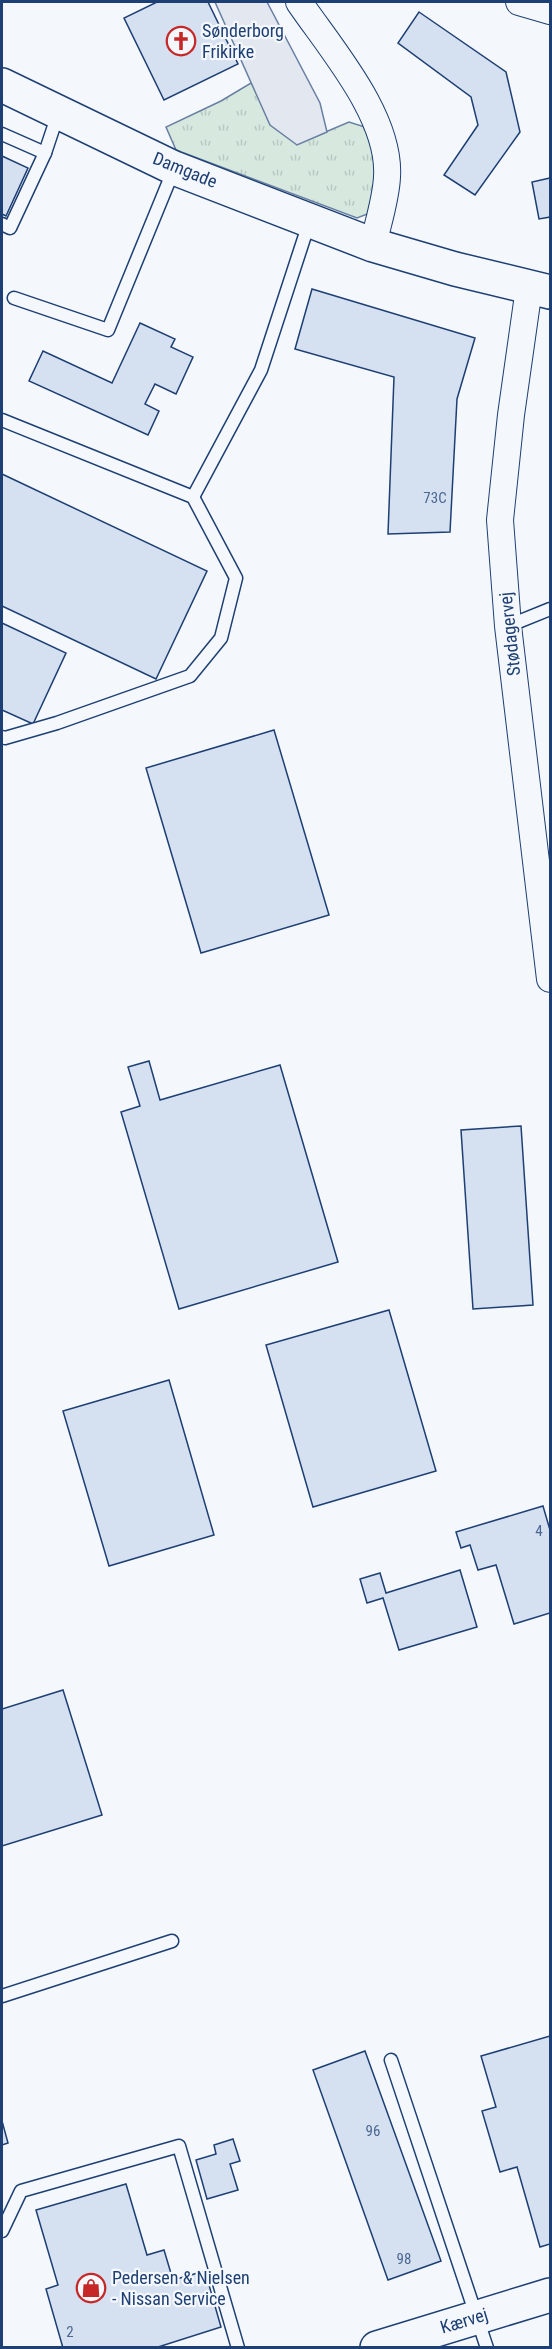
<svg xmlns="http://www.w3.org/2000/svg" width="552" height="2349" viewBox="0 0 552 2349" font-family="'Roboto Condensed',sans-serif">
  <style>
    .grass { fill: url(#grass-tufts); stroke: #687fa3; stroke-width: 1.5 }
    .parking { fill: #e3e8f0; stroke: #687fa3; stroke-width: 1.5 }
    .building { fill: #d5e0f0; stroke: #1d3f73; stroke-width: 1.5 }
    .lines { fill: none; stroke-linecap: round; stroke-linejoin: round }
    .lane-casing { stroke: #1d3f73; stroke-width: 15 }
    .street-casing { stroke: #1d3f73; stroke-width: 28 }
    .secondary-casing { stroke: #1d3f73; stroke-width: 36 }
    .lane { stroke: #f4f7fb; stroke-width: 12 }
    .street { stroke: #f4f7fb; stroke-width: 26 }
    .secondary { stroke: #f4f7fb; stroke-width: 33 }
    .labels { text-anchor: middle; stroke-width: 4.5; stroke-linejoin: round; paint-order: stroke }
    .number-label { font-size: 15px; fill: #4b6792 }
    .poi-label { font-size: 18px; fill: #1d3f73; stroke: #f4f7fb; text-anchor: start }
    .street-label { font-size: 18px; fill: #1d3f73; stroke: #f4f7fb }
  </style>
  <defs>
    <pattern id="grass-tufts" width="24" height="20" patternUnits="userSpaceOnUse" patternTransform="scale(1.5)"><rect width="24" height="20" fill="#d7e8df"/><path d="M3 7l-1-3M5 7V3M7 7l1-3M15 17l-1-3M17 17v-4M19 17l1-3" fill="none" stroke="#b8c8c3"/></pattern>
  </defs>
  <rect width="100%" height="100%" fill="#f4f7fb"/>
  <!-- grass -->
  <polygon class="grass" points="251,83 297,144 349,122 368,128 378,178 370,213 357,218 176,150 166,127 221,101"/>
  <!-- parking -->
  <polygon class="parking" points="215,2 267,2 320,103 327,132 297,145 270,125"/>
  <!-- building -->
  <g class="building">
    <polygon points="157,2 208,2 238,64 164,100 124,18"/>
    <polygon points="419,12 506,72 520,132 475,195 444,175 478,125 471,97 398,43"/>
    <polygon points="2,156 28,168 6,216 2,214"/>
    <polygon points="550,178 550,217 539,219 532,182"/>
    <polygon points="312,289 475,338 457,399 450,532 388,534 394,377 295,349"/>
    <polygon points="140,323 175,339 171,347 193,357 176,394 155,384 145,404 159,411 148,435 29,381 43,351 112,383"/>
    <polygon points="2,474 207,571 156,679 2,606"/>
    <polygon points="2,623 66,653 33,724 2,710"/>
    <polygon points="274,730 329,915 201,953 146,768"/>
    <polygon points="149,1061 160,1100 280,1065 338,1262 179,1309 121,1112 140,1106 128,1067"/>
    <polygon points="521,1126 533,1305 473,1309 461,1130"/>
    <polygon points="389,1310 436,1471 313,1507 266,1345"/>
    <polygon points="169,1380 214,1535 109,1566 63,1411"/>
    <polygon points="543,1506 550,1530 550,1613 514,1624 496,1565 478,1570 470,1545 461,1548 456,1532"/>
    <polygon points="460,1570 477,1627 399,1650 383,1598 367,1603 360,1579 380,1573 386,1593"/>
    <polygon points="63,1690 102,1815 2,1846 2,1709"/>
    <polygon points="550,2036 550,2244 540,2247 517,2167 500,2172 482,2111 496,2107 481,2056"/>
    <polygon points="365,2051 441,2261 388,2280 313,2070"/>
    <polygon points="2,2121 8,2143 2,2145"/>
    <polygon points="233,2139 240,2161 230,2164 238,2190 207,2199 196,2160 216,2154 214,2145"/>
    <polygon points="126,2184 147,2255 164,2250 173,2280 205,2271 221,2327 155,2348 63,2348 46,2289 58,2285 36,2210"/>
  </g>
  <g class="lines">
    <!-- lane casing -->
    <g class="lane-casing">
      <g id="lane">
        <polyline points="2,134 45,153"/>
        <polyline points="2,224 10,228 45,153 58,114"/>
        <polyline points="14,298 108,330 174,169"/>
        <polyline points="2,420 193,497 236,578 221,638 190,676 57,723 5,738 2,737"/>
        <polyline points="193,497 261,370 310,220"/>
        <polyline points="508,626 550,609"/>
        <polyline points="2,1996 172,1941"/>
        <polyline points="391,2060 487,2348"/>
        <polyline points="2,2231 21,2191 179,2146 238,2348"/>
      </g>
    </g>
    <!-- street casing -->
    <g class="street-casing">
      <g id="street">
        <path d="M299 2C331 49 391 117 387 177 386 199 378 223 373 245"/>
        <polyline points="519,2 550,11"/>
        <polyline points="529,288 511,415 500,520 508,626 550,979"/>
      </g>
    </g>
    <!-- secondary casing -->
    <g class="secondary-casing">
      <g id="secondary">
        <polyline points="2,85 174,168 373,245 455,269 550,292"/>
        <polyline points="377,2348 550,2295"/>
      </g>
    </g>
    <!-- lane -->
    <use href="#lane" class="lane"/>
    <!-- street -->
    <use href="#street" class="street"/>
    <!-- secondary -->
    <use href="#secondary" class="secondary"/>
  </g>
  <!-- icons -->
  <defs>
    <g id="church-ring" transform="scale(1.5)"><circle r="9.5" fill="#f4f7fb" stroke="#c62828" stroke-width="1.5"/><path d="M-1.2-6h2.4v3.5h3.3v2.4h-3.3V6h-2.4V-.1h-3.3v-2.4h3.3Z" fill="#c62828"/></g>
    <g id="shop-ring" transform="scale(1.5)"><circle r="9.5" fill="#f4f7fb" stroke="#c62828" stroke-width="1.5"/><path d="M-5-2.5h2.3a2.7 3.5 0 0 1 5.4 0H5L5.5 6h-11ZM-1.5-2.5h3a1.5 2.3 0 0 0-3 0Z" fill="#c62828"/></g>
  </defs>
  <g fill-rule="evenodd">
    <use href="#church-ring" x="181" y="41"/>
    <use href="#shop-ring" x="91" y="2288"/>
  </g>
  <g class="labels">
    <!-- number labels -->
    <g class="number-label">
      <text x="435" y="503">73C</text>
      <text x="539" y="1536">4</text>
      <text x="373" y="2136">96</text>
      <text x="404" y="2264">98</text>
      <text x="70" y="2337">2</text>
    </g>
    <!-- poi labels -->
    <g class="poi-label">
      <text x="202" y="37">Sønderborg<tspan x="202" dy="21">Frikirke</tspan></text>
      <text x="112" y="2284">Pedersen &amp; Nielsen<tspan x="112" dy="21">- Nissan Service</tspan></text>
    </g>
    <!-- street labels -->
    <g class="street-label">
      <text transform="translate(185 170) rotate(22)" y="6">Damgade</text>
      <text transform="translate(510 634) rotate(-96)" y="6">Stødagervej</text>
      <text transform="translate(464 2321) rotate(-17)" y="6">Kærvej</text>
    </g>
  </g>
  <!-- border -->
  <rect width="552" height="2349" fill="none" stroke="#1d3f73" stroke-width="6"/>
</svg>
